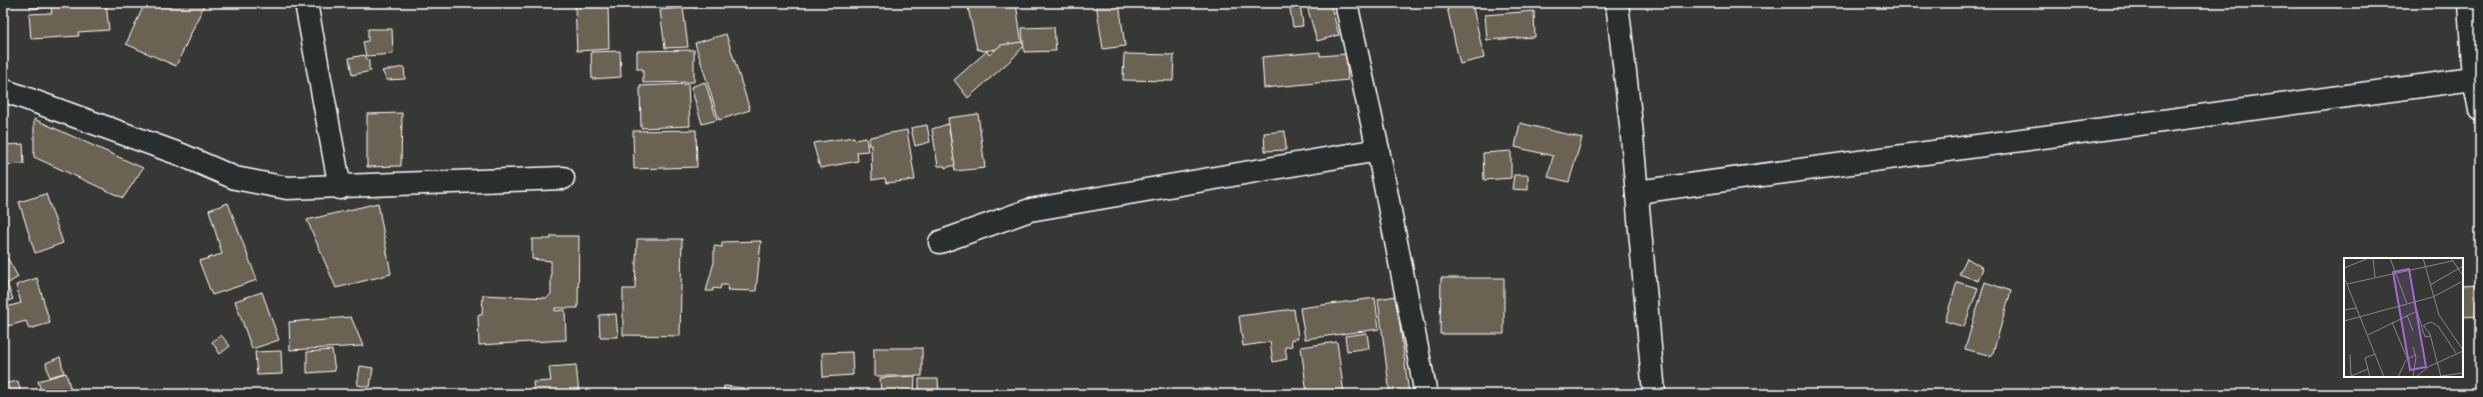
<svg xmlns="http://www.w3.org/2000/svg" width="2483" height="397" viewBox="0 0 2483 397" font-family="'Playpen Sans',sans-serif">
  <style>
    .building { fill: #6b6252; stroke: #fff }
    .lines { fill: none; stroke-linecap: round; stroke-linejoin: round }
    .street-casing { stroke: #fff; stroke-width: 25 }
    .secondary-casing { stroke: #fff; stroke-width: 25 }
    .street { stroke: #2a2d2e; stroke-width: 22 }
    .secondary { stroke: #2a2d2e; stroke-width: 22 }
    .inset-road { fill: none; stroke: #878886; stroke-width: 1 }
    .view { fill: #a36bd2; fill-opacity: 0.15; stroke: #a36bd2; stroke-width: 2 }
    .inset-edge { fill: none; stroke: #fff; stroke-width: 2 }
  </style>
  <rect width="100%" height="100%" fill="#373835"/>
  <filter id="ink" filterUnits="userSpaceOnUse"><feTurbulence type="fractalNoise" baseFrequency=".025" numOctaves="2"/><feDisplacementMap in="SourceGraphic" scale="8" xChannelSelector="R" yChannelSelector="G"/><feConvolveMatrix kernelMatrix="1 2 1 2 8 2 1 2 1" color-interpolation-filters="sRGB"/></filter>
  <g filter="url(#ink)">
    <!-- building -->
    <g class="building">
      <polygon points="30,3 106,3 109,30 78,32 79,36 31,39 29,14 52,13 51,7 30,9"/>
      <polygon points="145,3 205,3 176,66 126,44"/>
      <polygon points="693,3 717,3 695,8"/>
      <polygon points="967,3 1016,3 1022,45 984,51 977,49"/>
      <polygon points="1096,3 1119,3 1125,46 1103,49"/>
      <polygon points="1289,3 1300,3 1303,26 1293,27"/>
      <polygon points="1306,3 1330,3 1339,35 1317,41"/>
      <polygon points="1446,3 1472,3 1484,58 1460,64"/>
      <polygon points="608,5 609,49 577,51 575,6"/>
      <polygon points="683,8 688,47 665,48 660,10"/>
      <polygon points="1534,11 1535,37 1487,40 1485,15"/>
      <polygon points="1054,27 1056,51 1024,52 1022,28"/>
      <polygon points="368,29 392,29 393,54 366,56 363,42 368,41"/>
      <polygon points="726,34 750,110 719,120 695,43"/>
      <polygon points="1022,42 1024,46 1013,58 968,98 954,80 987,51 989,55 1001,45"/>
      <polygon points="694,50 694,82 643,83 643,69 637,69 637,51"/>
      <polygon points="620,51 621,77 592,79 591,52"/>
      <polygon points="1320,52 1320,56 1346,54 1348,80 1264,88 1262,57"/>
      <polygon points="1124,54 1174,55 1173,81 1123,80"/>
      <polygon points="364,55 369,61 369,68 371,71 352,75 349,58"/>
      <polygon points="404,67 405,79 387,80 382,71"/>
      <polygon points="705,82 717,120 702,124 691,87"/>
      <polygon points="688,84 690,126 641,128 640,86"/>
      <polygon points="402,113 401,166 367,167 367,114"/>
      <polygon points="978,114 985,168 955,171 948,118"/>
      <polygon points="34,119 143,168 123,198 34,157"/>
      <polygon points="1520,123 1582,138 1569,182 1548,177 1553,156 1515,147"/>
      <polygon points="948,124 955,165 945,168 945,166 938,166 932,129"/>
      <polygon points="927,125 930,142 915,146 911,128"/>
      <polygon points="696,130 697,167 634,169 633,131"/>
      <polygon points="907,130 915,180 886,183 885,178 872,180 871,145 868,145 870,137"/>
      <polygon points="1285,131 1286,150 1265,151 1264,133"/>
      <polygon points="854,137 855,140 866,138 868,151 857,152 858,161 820,168 813,143"/>
      <polygon points="23,144 24,164 3,165 3,145"/>
      <polygon points="1511,151 1511,178 1484,180 1483,153"/>
      <polygon points="1514,175 1528,175 1528,190 1512,189"/>
      <polygon points="46,194 63,243 35,253 19,202"/>
      <polygon points="228,203 257,280 212,295 199,261 222,254 209,210"/>
      <polygon points="378,203 391,274 336,288 307,220"/>
      <polygon points="551,236 579,236 578,308 555,308 555,311 565,310 566,340 479,345 478,315 482,315 483,295 547,298 551,294 551,261 532,259 532,239 551,239"/>
      <polygon points="637,239 682,239 680,336 623,335 623,289 635,289"/>
      <polygon points="761,241 756,291 727,290 728,285 721,285 720,289 713,288 713,291 706,291 714,262 714,246 722,247 722,242"/>
      <polygon points="1967,258 1983,268 1978,281 1959,274"/>
      <polygon points="8,259 18,277 7,284 13,299 3,304 3,262"/>
      <polygon points="37,278 50,323 29,329 26,321 8,326 3,308 21,303 16,285"/>
      <polygon points="1441,278 1504,278 1504,334 1440,334"/>
      <polygon points="1957,282 1978,288 1964,327 1945,321"/>
      <polygon points="1985,282 2011,291 1992,356 1965,349"/>
      <polygon points="2480,284 2480,316 2462,317 2462,285"/>
      <polygon points="262,292 279,340 252,349 235,301"/>
      <polygon points="1396,296 1409,394 1390,394 1378,299"/>
      <polygon points="1375,298 1379,329 1305,339 1300,308"/>
      <polygon points="1294,309 1298,338 1291,340 1292,346 1285,347 1287,359 1273,362 1270,342 1243,346 1239,316"/>
      <polygon points="616,314 618,337 600,337 599,315"/>
      <polygon points="351,317 363,346 290,350 289,322"/>
      <polygon points="1367,333 1369,348 1347,351 1345,336"/>
      <polygon points="221,335 230,346 220,354 212,342"/>
      <polygon points="1337,342 1344,394 1307,394 1301,347"/>
      <rect x="874" y="348" width="48" height="28"/>
      <polygon points="332,350 335,371 307,373 307,352"/>
      <polygon points="281,351 282,374 257,375 255,352"/>
      <polygon points="852,352 853,375 823,377 822,353"/>
      <polygon points="60,357 64,373 49,377 46,363"/>
      <polygon points="576,365 579,394 534,394 533,382 551,381 549,367"/>
      <polygon points="360,366 373,368 370,387 357,385"/>
      <polygon points="66,373 72,394 42,394 38,381"/>
      <polygon points="915,376 914,394 881,394 880,378"/>
      <polygon points="919,379 938,379 939,394 919,394"/>
      <polygon points="18,381 21,394 3,394 3,384"/>
      <polygon points="724,386 744,388 744,394 723,394"/>
    </g>
    <g class="lines">
      <!-- street casing -->
      <g class="street-casing">
        <g id="street">
          <polyline points="306,3 340,188"/>
          <polyline points="1346,3 1378,150 1426,394"/>
          <polyline points="2469,3 2474,79 2480,110"/>
          <polyline points="3,90 182,155 235,178 287,188 563,178"/>
          <polyline points="1637,192 2480,78"/>
          <polyline points="940,242 1030,210 1378,150"/>
        </g>
      </g>
      <!-- secondary casing -->
      <g class="secondary-casing">
        <polyline id="secondary" points="1617,3 1631,125 1654,394"/>
      </g>
      <!-- street -->
      <use href="#street" class="street"/>
      <!-- secondary -->
      <use href="#secondary" class="secondary"/>
    </g>
  </g>
  <!-- overview -->
  <g transform="translate(2344 258)">
    <rect width="119" height="119" fill="#373835"/>
    <path class="inset-road" d="M29 0 31 19M46 0 63 46M79 0 95 57 119 92M107 0 119 18M0 10 25 0M0 19 40 119M3 26 108 3M86 27 119 8M70 44 81 79 86 78M0 52 13 50M63 57 69 73M0 63 89 39 119 23M48 64 63 100M79 67 86 76 97 119M80 67 87 64 94 68 112 95M24 77 73 53M6 96 7 119M7 118 24 111M97 118 119 115M26 119 21 100 31 96M54 119 62 102 71 97M69 119 72 99 69 89M72 119 84 109 119 93"/>
    <path class="view" d="M65 11 82 109 66 112 49 14Z"/>
    <rect width="119" height="119" class="inset-edge"/>
  </g>
  <!-- margin -->
  <rect width="2483" height="397" fill="none" stroke="#2a2d2e" stroke-width="16"/>
  <rect x="8" y="8" width="2467" height="381" fill="none" stroke="#fff" stroke-width="1.5" filter="url(#ink)"/>
</svg>
